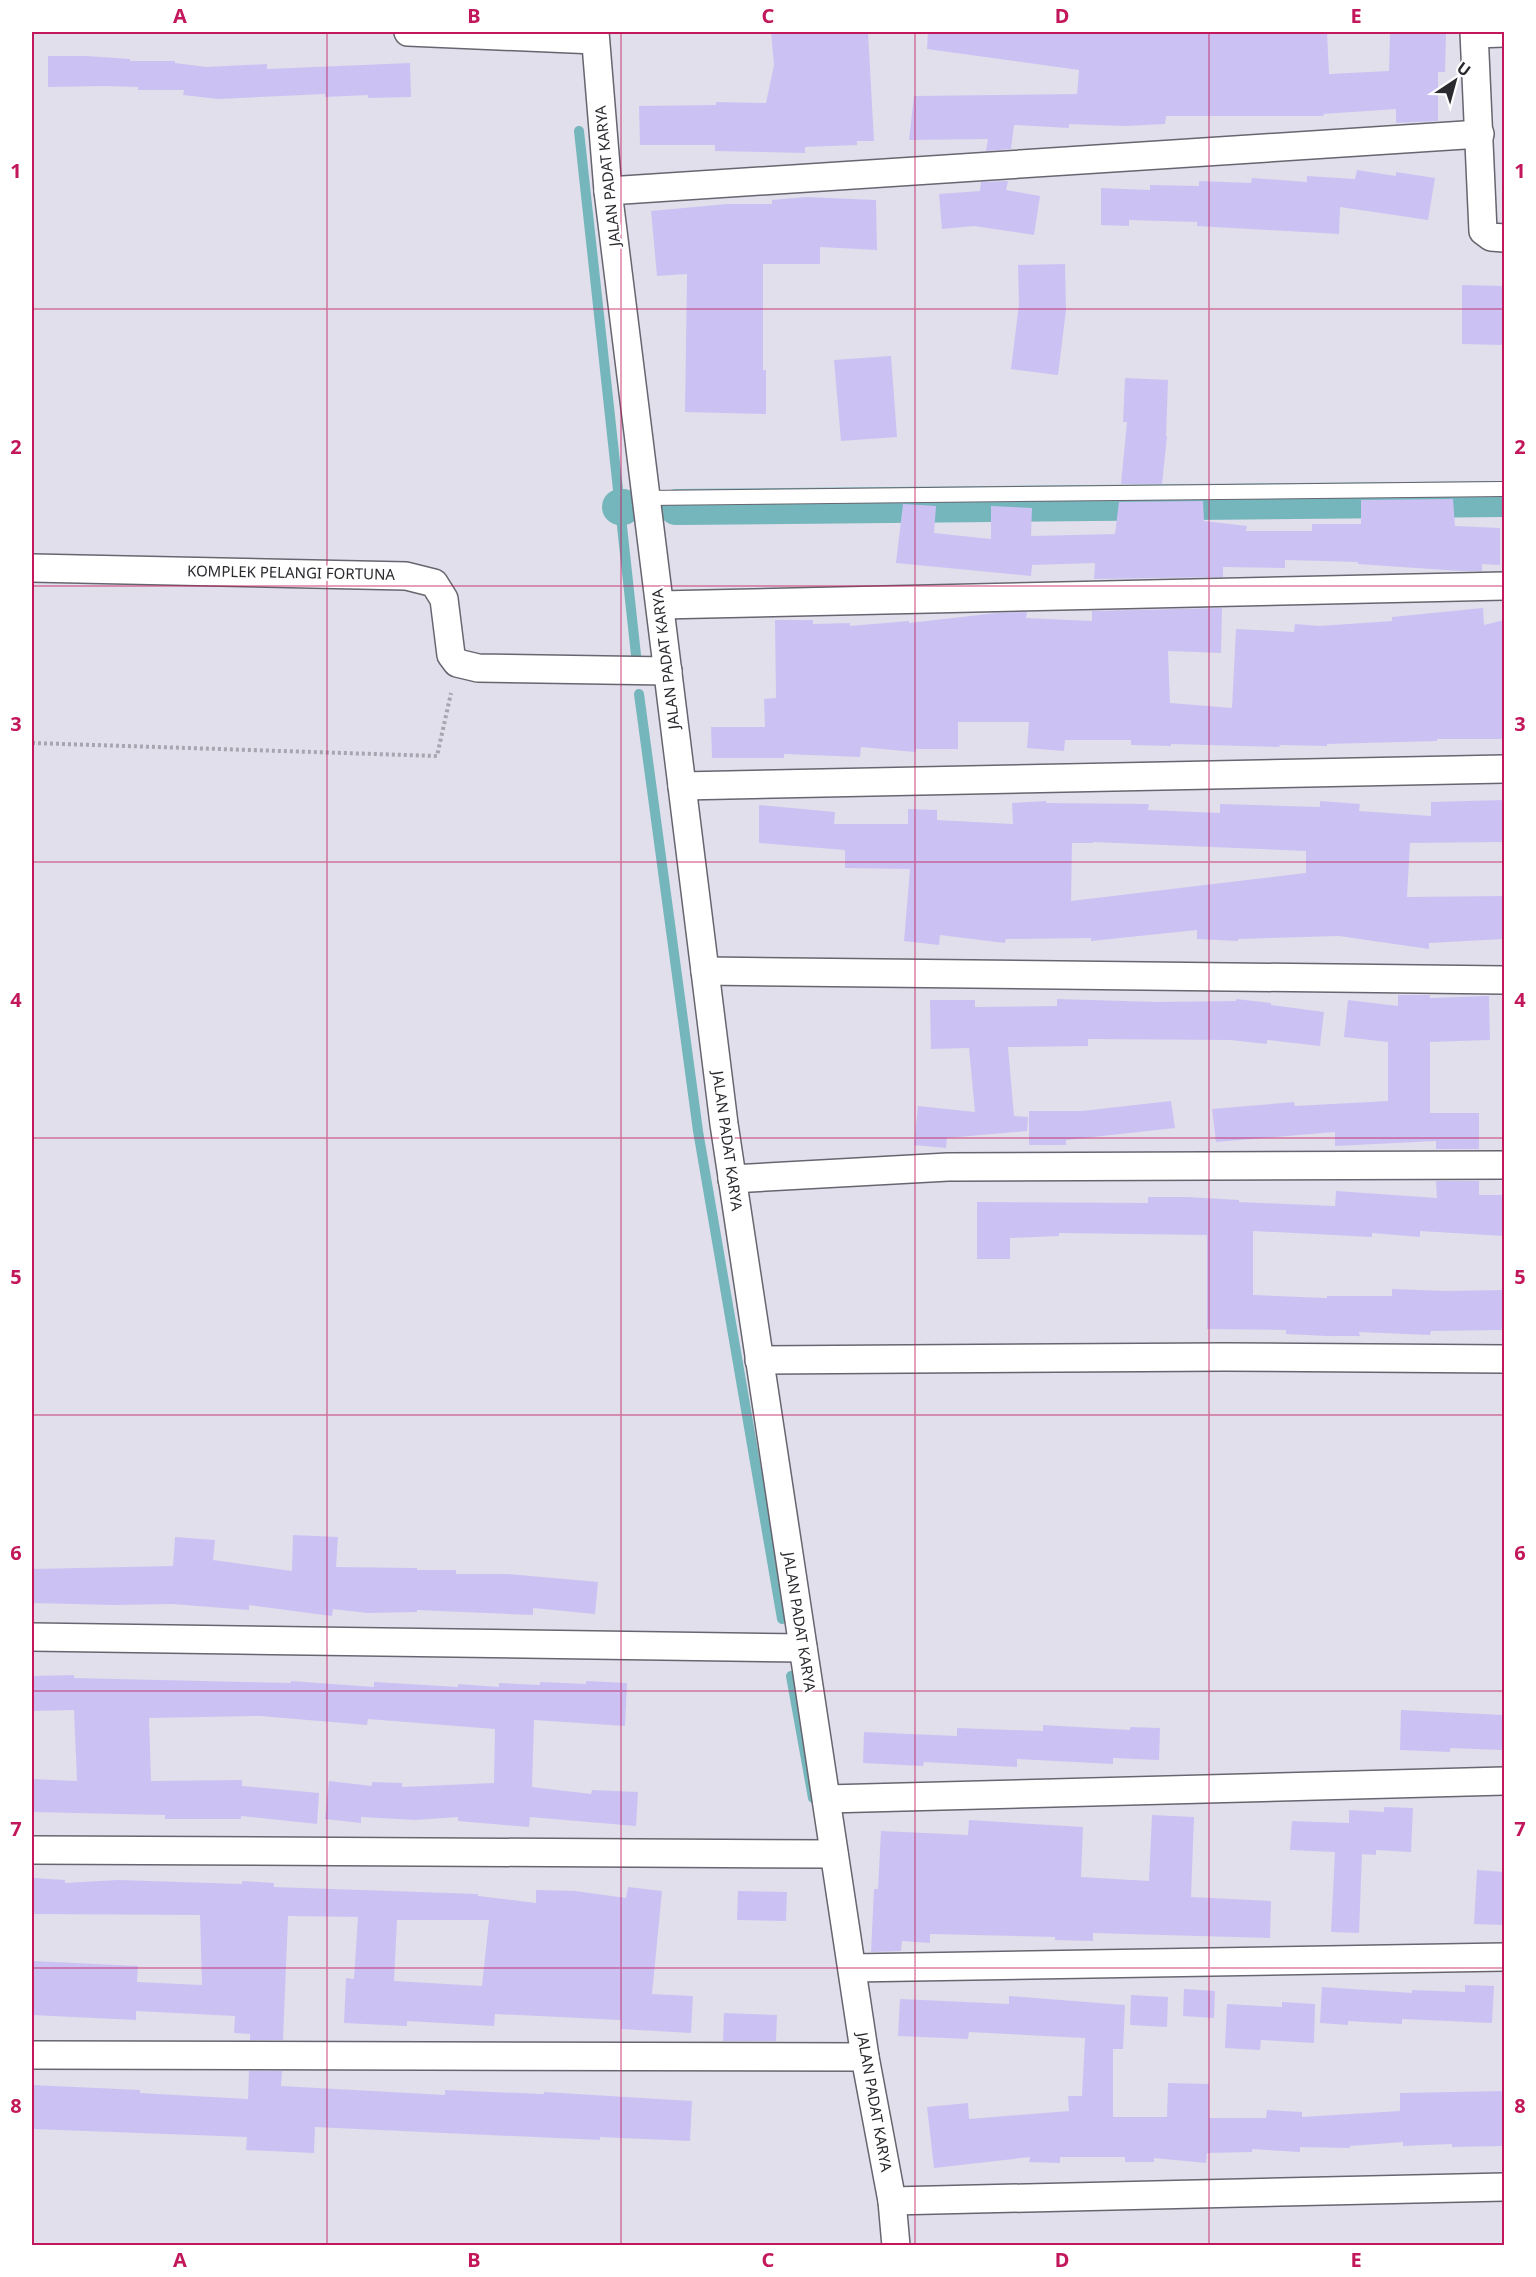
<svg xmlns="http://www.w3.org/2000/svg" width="1536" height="2277" viewBox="0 0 1536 2277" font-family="'Noto Sans',sans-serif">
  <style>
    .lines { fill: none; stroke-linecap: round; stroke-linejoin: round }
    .stream { stroke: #75b6bc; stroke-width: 10 }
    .canal { stroke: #75b6bc; stroke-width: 36 }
    .building { fill: #cbc2f3; fill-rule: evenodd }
    .service-casing { stroke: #67656f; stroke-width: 16 }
    .minor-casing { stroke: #67656f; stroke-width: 30 }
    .path { stroke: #a7a5af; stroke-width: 4; stroke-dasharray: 3 3; stroke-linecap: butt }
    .service { stroke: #fff; stroke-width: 14 }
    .minor { stroke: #fff; stroke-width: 27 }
    .grid { fill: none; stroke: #c2185b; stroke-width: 1.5; stroke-opacity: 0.55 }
    .labels { text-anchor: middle; stroke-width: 4.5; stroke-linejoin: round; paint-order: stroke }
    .street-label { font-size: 15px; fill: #2b2a2f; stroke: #fff }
    .neatline { fill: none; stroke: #c2185b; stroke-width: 2 }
    .grid-label { font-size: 20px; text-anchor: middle; font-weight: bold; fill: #c2185b }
  </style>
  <rect width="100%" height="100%" fill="#e1dfeb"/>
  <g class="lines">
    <!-- stream -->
    <g class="stream">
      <polyline points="579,131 636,655"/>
      <polyline points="639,694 698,1131 782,1619"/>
      <polyline points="791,1676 813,1798"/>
    </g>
    <!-- canal -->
    <g class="canal">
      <polyline points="620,507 623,507"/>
      <polyline points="676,507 1504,499"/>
    </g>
  </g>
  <!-- building -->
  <g class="building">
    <polygon points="771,32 868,32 874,141 857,141 857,145 805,147 805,153 715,151 715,145 640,145 639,106 716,105 716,102 766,103 774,65"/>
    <polygon points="928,32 1327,32 1329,74 1389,71 1390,32 1446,32 1445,72 1438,72 1438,121 1396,123 1396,109 1323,114 1324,116 1166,116 1165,124 1125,126 1069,124 1069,128 1014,125 1011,149 986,151 988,139 909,140 914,96 1077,94 1079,70 927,49"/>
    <polygon points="48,56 87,56 130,59 130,61 175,61 175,63 206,67 267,64 267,69 410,63 411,97 368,98 368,95 325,97 325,94 218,99 183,95 184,90 138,90 138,87 105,86 48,87"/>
    <polygon points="1357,170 1396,176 1396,172 1435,178 1428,220 1340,207 1339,234 1197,226 1197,222 1129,220 1129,226 1101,225 1101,188 1150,190 1150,185 1199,186 1199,181 1251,183 1252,178 1307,182 1307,176 1355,179"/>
    <polygon points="1008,181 1006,190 1040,196 1034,235 974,226 942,229 939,194 980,191 981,182"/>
    <polygon points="806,197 876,200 877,250 820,247 820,264 763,264 763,370 766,370 766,414 685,412 687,274 657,276 651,211 727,204 772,204 772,200"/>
    <polygon points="1065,264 1066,310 1058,375 1011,369 1019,304 1018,265"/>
    <polygon points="1462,285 1504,286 1504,345 1462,344"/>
    <polygon points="891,356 897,437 841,441 834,360"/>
    <polygon points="1125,378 1168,380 1166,436 1167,436 1162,484 1121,484 1127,422 1123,422"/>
    <polygon points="1453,499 1455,526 1500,528 1500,565 1482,564 1482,571 1460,571 1358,564 1358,562 1285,560 1285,568 1223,567 1223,577 1094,579 1095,563 1032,565 1031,576 896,563 903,504 936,506 934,533 991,539 991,506 1032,508 1031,536 1115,534 1119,502 1203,501 1204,521 1247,526 1246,531 1312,531 1312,524 1361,524 1361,500"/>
    <polygon points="1222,608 1221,653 1168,651 1170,703 1232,708 1236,629 1294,632 1295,624 1319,626 1392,621 1392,617 1483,608 1484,625 1504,620 1504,739 1437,739 1437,741 1327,744 1327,746 1280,745 1279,747 1171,744 1171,746 1131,745 1131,740 1065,740 1064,751 1027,748 1029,722 958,722 958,749 916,749 915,752 861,747 860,757 784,754 784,758 712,758 711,727 765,727 764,699 776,698 775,620 813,620 813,624 850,623 850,626 909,621 909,623 997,613 1027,612 1026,618 1092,621 1092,611"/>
    <path d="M1504 800V842L1410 843 1407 897 1504 896V939L1429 943V949L1339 936 1238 939V941L1197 939V930L1091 941V938L1006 939 1005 943 940 935 939 945 904 941 910 869 845 868V850L759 843V805L835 812 834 824H908V809L937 810V820L1013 824 1012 803 1046 801V803L1149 804 1148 810 1220 813V804L1320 807V801L1360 804 1359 811 1431 816V802ZM1093 842 1306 851V873L1071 901 1072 843H1093Z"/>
    <polygon points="1398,995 1430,995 1430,998 1489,996 1490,1040 1430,1042 1430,1113 1479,1113 1479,1149 1436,1149 1436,1141 1335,1146 1335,1132 1216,1142 1212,1109 1294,1102 1295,1106 1388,1101 1388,1042 1344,1037 1348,1000 1398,1006"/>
    <polygon points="1057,999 1157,1002 1236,1001 1236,999 1271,1003 1271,1005 1324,1012 1320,1046 1267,1040 1267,1044 1230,1040 1088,1039 1088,1046 1008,1047 1014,1116 1028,1117 1027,1131 947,1138 946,1148 914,1145 918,1106 975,1112 969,1048 931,1049 930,1000 975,1000 975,1007 1057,1006"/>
    <polygon points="1171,1101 1175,1128 1066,1140 1066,1145 1029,1145 1029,1111 1082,1111"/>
    <polygon points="1436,1181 1479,1181 1479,1195 1504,1195 1504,1236 1420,1231 1420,1237 1372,1233 1372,1237 1253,1231 1253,1295 1327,1298 1327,1296 1392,1296 1392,1289 1445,1291 1504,1290 1504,1330 1431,1331 1430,1335 1359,1332 1360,1336 1327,1336 1286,1334 1286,1330 1207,1329 1207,1235 1059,1233 1059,1236 1010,1238 1010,1259 977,1259 977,1202 1148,1203 1148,1197 1187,1197 1239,1200 1239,1202 1335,1206 1336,1191 1437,1198"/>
    <polygon points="293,1535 338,1537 336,1567 417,1568 417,1570 456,1570 456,1574 508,1574 598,1582 595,1614 533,1608 533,1615 417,1610 417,1612 367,1613 333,1609 332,1616 249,1605 249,1610 172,1604 113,1605 32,1603 32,1569 173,1566 175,1537 215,1540 213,1560 292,1571"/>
    <polygon points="74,1675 74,1678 291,1683 291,1681 374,1687 374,1682 458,1687 458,1684 499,1687 499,1683 540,1685 540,1682 586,1684 586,1681 627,1683 625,1726 534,1720 532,1787 591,1794 592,1790 638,1792 636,1826 530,1817 529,1827 458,1821 458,1817 415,1820 361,1817 361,1823 325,1819 329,1781 372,1786 372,1782 402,1783 402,1787 494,1783 495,1729 368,1719 367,1725 260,1716 149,1718 151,1781 242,1780 242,1786 319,1793 317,1824 241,1816 241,1819 165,1819 165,1815 32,1812 32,1779 77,1781 74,1710 32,1711 32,1676"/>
    <polygon points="1401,1710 1503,1715 1502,1750 1450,1748 1450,1752 1400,1750"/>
    <polygon points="1043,1725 1130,1730 1130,1727 1160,1728 1159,1760 1113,1758 1113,1764 1017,1759 1017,1767 924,1762 923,1766 863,1763 864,1732 957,1736 957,1728 1043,1731"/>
    <polygon points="1384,1807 1413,1808 1411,1852 1376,1850 1376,1855 1362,1854 1359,1933 1331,1932 1335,1852 1290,1850 1292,1821 1349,1823 1349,1810 1384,1812"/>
    <polygon points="1152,1815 1194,1817 1191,1897 1271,1901 1270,1938 1093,1933 1093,1941 1055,1940 1055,1937 930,1934 930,1943 902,1941 901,1951 871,1952 874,1889 878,1889 881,1831 968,1835 969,1820 1083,1827 1081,1877 1149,1881"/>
    <polygon points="1477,1870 1504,1872 1504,1925 1474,1924"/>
    <path d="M34 1878 65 1880V1883L118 1880 242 1884V1881L274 1883V1887L478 1894V1896L536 1903V1890L575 1891 626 1898 628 1887 662 1891 652 1994 693 1996 691 2033 621 2029V2020L495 2014 494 2026 407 2021V2026L344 2023 346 1978 354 1979 358 1917 288 1916 283 2040H250V2034L234 2033 235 2016 136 2011V2020L32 2015V1961L138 1966 137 1982 202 1985 200 1915 32 1914ZM397 1920H489L482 1986 394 1981Z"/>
    <polygon points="738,1891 787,1892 786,1921 737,1920"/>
    <polygon points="1465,1985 1494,1986 1492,2023 1402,2019 1402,2024 1348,2021 1348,2025 1320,2023 1322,1987 1412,1993 1412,1990 1465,1992"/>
    <polygon points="1184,1989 1215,1991 1214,2018 1183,2016"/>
    <polygon points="1131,1995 1168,1997 1167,2027 1130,2025"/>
    <polygon points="1009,1996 1125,2005 1123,2049 1113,2049 1113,2117 1167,2117 1168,2083 1209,2084 1209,2118 1266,2118 1267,2110 1302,2112 1302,2117 1400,2111 1400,2093 1504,2091 1504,2146 1452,2147 1452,2144 1403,2146 1403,2142 1350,2146 1350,2148 1300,2147 1300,2152 1252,2149 1252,2152 1207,2153 1206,2163 1154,2158 1154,2162 1125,2162 1125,2157 1060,2157 1060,2163 1029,2162 1030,2157 934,2168 927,2107 968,2103 969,2119 1069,2111 1068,2096 1082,2096 1085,2038 969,2032 968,2039 898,2036 900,1999 1009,2004"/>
    <polygon points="1282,2002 1315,2004 1314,2043 1261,2040 1260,2050 1225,2048 1227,2004 1282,2007"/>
    <polygon points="724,2013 777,2015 776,2041 723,2041"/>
    <polygon points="249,2071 282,2071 281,2086 445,2095 445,2090 544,2094 544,2092 692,2101 690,2141 600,2137 600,2140 315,2127 314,2153 246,2150 247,2137 32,2129 32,2085 140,2090 140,2093 248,2099"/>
  </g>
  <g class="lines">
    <!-- service casing -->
    <g class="service-casing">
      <polyline id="service" points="646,498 1504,489"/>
    </g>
    <!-- minor casing -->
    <g class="minor-casing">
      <g id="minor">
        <polyline points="408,32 595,40"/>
        <polyline points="595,32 608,191 724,1124 865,2057 892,2201 896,2246"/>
        <polyline points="1474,32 1483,231 1491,237 1504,238"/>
        <polyline points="1475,34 1504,33"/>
        <polyline points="608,191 1480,134"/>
        <polyline points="32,568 406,576 434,583 444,599 451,655 457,663 478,668 668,671"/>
        <polyline points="660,605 1504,586"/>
        <polyline points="682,786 1504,769"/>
        <polyline points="705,971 1504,980"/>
        <polyline points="732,1179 948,1167 1504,1165"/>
        <polyline points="759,1360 1224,1357 1504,1359"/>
        <polyline points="32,1637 803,1648"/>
        <polyline points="827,1799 1504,1781"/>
        <polyline points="32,1850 834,1854"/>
        <polyline points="852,1968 1504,1957"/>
        <polyline points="32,2055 865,2057"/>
        <polyline points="892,2201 1504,2187"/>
      </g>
    </g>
    <!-- path -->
    <polyline class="path" points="32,743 437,756 451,693"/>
    <!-- service -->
    <use href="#service" class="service"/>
    <!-- minor -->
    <use href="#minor" class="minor"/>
  </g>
  <!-- grid -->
  <path class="grid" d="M327 32V2246M621 32V2246M915 32V2246M1209 32V2246M32 309H1504M32 586H1504M32 862H1504M32 1138H1504M32 1415H1504M32 1691H1504M32 1968H1504"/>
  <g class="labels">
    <!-- street labels -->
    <g class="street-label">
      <text transform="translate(608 176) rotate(-96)" y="5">JALAN PADAT KARYA</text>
      <text transform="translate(291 573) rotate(1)" y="5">KOMPLEK PELANGI FORTUNA</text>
      <text transform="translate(666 659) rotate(-97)" y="5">JALAN PADAT KARYA</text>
      <text transform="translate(727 1141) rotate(82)" y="5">JALAN PADAT KARYA</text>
      <text transform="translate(799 1622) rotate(81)" y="5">JALAN PADAT KARYA</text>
      <text transform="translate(874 2102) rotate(80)" y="5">JALAN PADAT KARYA</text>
    </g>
  </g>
  <!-- border -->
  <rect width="1536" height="2277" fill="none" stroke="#ffffff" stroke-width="66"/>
  <!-- north arrow -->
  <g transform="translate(1455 81) rotate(36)" stroke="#ffffff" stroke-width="4.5" paint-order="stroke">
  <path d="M0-4.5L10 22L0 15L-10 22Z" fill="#2b2a2f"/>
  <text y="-9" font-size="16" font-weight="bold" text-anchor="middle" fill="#2b2a2f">U</text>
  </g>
  <rect x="33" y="33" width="1470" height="2211" class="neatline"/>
  <g class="grid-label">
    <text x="180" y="23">A</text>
    <text x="474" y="23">B</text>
    <text x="768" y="23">C</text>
    <text x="1062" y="23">D</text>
    <text x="1356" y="23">E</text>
    <text x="16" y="178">1</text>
    <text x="1520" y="178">1</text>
    <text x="16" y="454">2</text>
    <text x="1520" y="454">2</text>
    <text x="16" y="731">3</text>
    <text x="1520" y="731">3</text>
    <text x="16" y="1007">4</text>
    <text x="1520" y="1007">4</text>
    <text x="16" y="1284">5</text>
    <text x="1520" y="1284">5</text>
    <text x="16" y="1560">6</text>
    <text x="1520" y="1560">6</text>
    <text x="16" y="1836">7</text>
    <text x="1520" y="1836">7</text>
    <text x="16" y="2113">8</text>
    <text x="1520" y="2113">8</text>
    <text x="180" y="2267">A</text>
    <text x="474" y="2267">B</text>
    <text x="768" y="2267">C</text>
    <text x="1062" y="2267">D</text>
    <text x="1356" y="2267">E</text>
  </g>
</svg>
